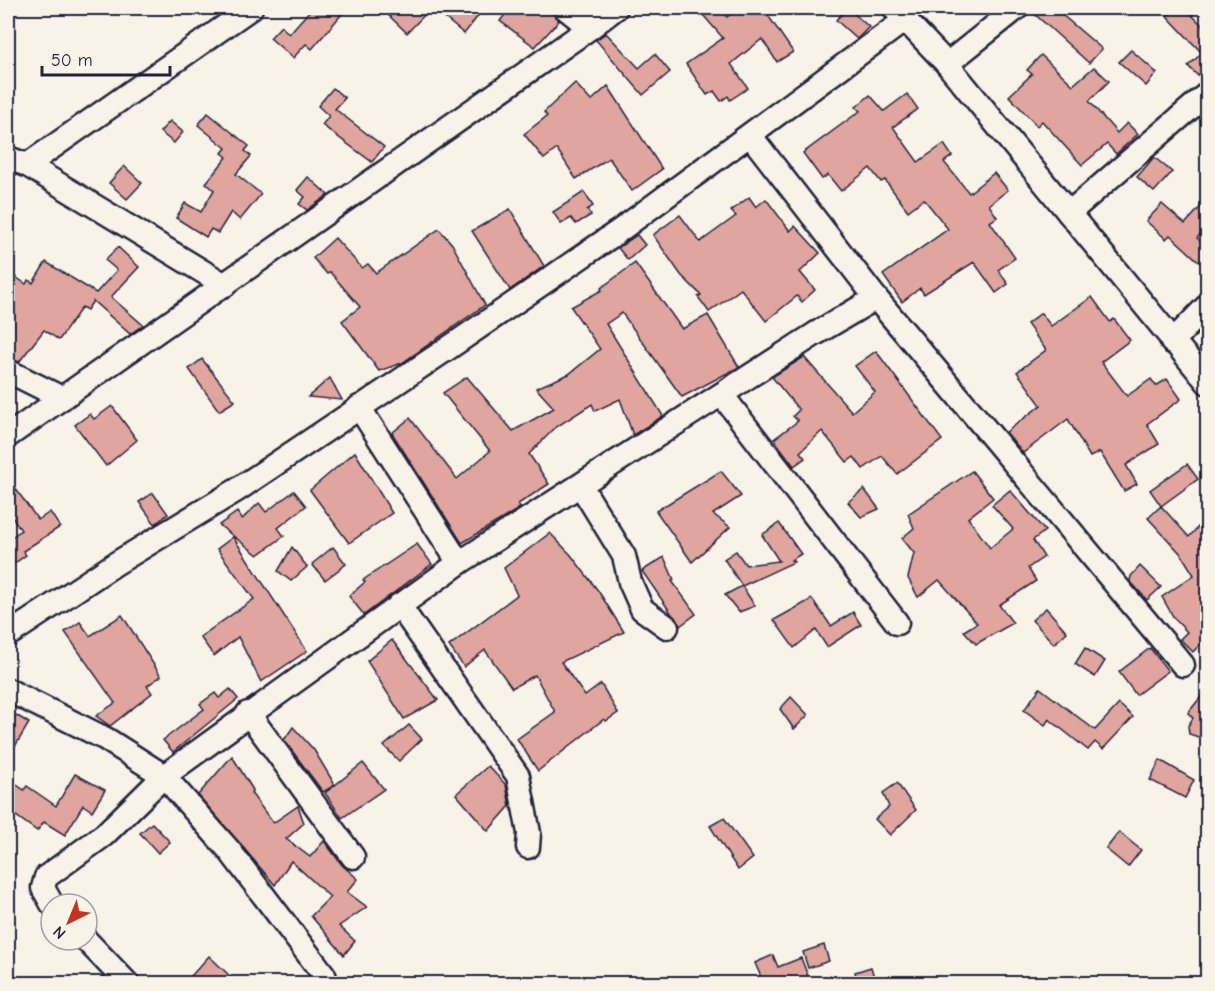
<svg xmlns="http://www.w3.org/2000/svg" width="1215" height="991" viewBox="0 0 1215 991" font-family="'Comic Neue',sans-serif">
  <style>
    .building { fill: #dfa59e; stroke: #22223b; stroke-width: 1.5 }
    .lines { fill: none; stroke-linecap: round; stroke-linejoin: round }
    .minor-casing { stroke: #22223b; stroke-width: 27 }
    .minor { stroke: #f7f3e8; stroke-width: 22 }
  </style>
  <rect width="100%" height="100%" fill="#f7f3e8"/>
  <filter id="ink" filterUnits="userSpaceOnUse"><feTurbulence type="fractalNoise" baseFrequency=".0167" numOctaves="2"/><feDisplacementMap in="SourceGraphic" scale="12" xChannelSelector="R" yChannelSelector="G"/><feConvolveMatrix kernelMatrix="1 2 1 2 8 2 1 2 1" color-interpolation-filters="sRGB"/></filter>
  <g filter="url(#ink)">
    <!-- building -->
    <g class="building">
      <polygon points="312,8 347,8 312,49 306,44 293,58 270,38 281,26 289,34"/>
      <polygon points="381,8 431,8 407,33"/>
      <polygon points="433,8 468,8 478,16 464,34"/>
      <polygon points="510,8 552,8 553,13 559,21 535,47 500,21"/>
      <polygon points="697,8 719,8 727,17 739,8 763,8 793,52 777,62 762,39 731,64 748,88 730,100 728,96 721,101 714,91 707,95 686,64 723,38"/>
      <polygon points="848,8 869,27 857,39 836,20"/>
      <polygon points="1030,8 1054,8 1102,49 1089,63 1030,10"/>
      <polygon points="1175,8 1201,8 1192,15 1208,31 1208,66 1198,76 1188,66 1202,53 1167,16"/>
      <polygon points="606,33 639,68 655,54 670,72 643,95 596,40"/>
      <polygon points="1131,50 1157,73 1146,86 1119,62"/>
      <polygon points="1041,55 1073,85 1094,67 1109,81 1089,101 1117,133 1127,123 1138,134 1116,154 1107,144 1082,165 1042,121 1037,126 1009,96 1032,74 1027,70"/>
      <polygon points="575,83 591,101 608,86 662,169 632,191 609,158 576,179 557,149 544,159 524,134 547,116 544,112"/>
      <polygon points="333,88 345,98 335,109 384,147 372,162 322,125 329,116 318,106"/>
      <polygon points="907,94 918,109 893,127 918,162 944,144 952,156 944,162 969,193 994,173 1008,190 989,205 997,217 990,222 1015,258 998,270 1008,284 996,293 974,262 924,294 920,288 902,302 883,275 948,229 924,199 908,211 885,180 881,182 870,168 841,191 828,175 822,179 803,153 860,111 856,107 870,95 884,111"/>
      <polygon points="208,113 249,146 245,151 251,156 236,174 261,194 240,220 231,212 218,233 211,229 206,237 176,218 185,203 201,212 214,190 206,183 227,157 222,153 226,148 198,125"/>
      <polygon points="170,121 183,132 174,143 160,132"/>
      <polygon points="1154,157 1172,172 1154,192 1137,177"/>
      <polygon points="124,166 142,183 127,199 109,183"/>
      <polygon points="308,177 328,195 307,210 299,204 305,197 297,190"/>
      <polygon points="584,192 593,206 587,210 591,215 576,224 571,218 561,224 553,212"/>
      <polygon points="749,197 756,207 766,199 790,231 795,226 820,253 800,272 815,290 802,302 797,296 766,321 741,289 709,312 698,297 701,295 681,275 653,235 680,215 700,242 736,216 731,211"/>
      <polygon points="1208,199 1208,226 1197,238 1208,248 1208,270 1170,235 1166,239 1146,221 1162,204 1185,224"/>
      <polygon points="510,209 544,266 510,290 472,231"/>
      <polygon points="439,229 452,244 485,305 402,363 379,371 342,321 360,307 330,272 327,274 313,258 335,238 362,268 368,264 376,273"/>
      <polygon points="637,235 645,245 628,260 618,248"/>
      <polygon points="118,247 139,267 111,297 143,325 130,334 93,301 87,310 82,307 59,340 44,330 19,362 8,358 8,272 26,284 28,280 33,283 46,262 96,293 117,270 105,260"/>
      <polygon points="635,263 682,329 708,315 739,367 682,397 622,313 606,324 663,416 633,435 620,399 595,411 592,404 556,427 529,454 549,484 518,504 520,508 462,543 392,433 410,418 457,479 490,451 443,393 467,377 513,431 554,408 536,388 569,374 600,349 571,307 602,290 601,288"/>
      <polygon points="1092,297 1110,322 1114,319 1130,340 1101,362 1127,396 1151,379 1156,386 1167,379 1181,399 1147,424 1159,444 1126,465 1137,484 1124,491 1100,452 1090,457 1068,419 1023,453 1006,432 1041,405 1017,372 1046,350 1027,324 1041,313 1051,326"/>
      <polygon points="876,351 942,440 897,474 882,456 863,469 854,457 847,462 822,431 800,452 805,458 794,466 774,439 798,421 793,416 799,410 772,377 804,357 852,412 875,392 855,366"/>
      <polygon points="202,359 235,401 219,411 189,369"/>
      <polygon points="330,378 342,400 308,397"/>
      <polygon points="112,406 137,440 106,466 75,425 90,414 94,419"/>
      <polygon points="355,452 392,513 349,543 310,490"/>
      <polygon points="1187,464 1198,479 1161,506 1150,490"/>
      <polygon points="721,471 741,496 713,514 730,527 692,562 656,511"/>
      <polygon points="972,471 993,498 968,518 990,548 1013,529 992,505 1010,490 1045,531 1033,540 1044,557 1028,568 1036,581 999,605 1013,623 976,644 964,631 977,623 939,580 918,597 908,578 914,553 902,538 914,528 908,514"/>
      <polygon points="8,478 38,520 50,512 60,527 23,551 26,555 8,568 8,540 21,530 8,511"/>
      <polygon points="864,489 879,509 861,517 848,502"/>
      <polygon points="294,491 306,506 278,528 284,536 258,555 219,525 237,512 242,519 259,503 266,512"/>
      <polygon points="153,493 168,514 155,524 139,502"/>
      <polygon points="1161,506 1189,537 1198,527 1208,535 1208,636 1193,652 1180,639 1187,632 1174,618 1162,597 1194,575 1181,554 1148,518"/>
      <polygon points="779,523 801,554 791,560 794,562 742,586 724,559 736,551 746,565 779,561 762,535"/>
      <polygon points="550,533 571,555 599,592 624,632 561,662 585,696 601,684 618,713 606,721 604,719 538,771 517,739 555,712 535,675 512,688 485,650 464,667 449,646 517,595 504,568"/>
      <polygon points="233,537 307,651 261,682 238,637 214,656 200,637 254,599 217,549"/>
      <polygon points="417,544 432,564 364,615 349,596 365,582 363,580"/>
      <polygon points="292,547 307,567 291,581 278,571"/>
      <polygon points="333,547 346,564 325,580 312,564"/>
      <polygon points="664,557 674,580 672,581 696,614 680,626 642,571"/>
      <polygon points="1140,566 1161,587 1147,600 1130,581 1131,576"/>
      <polygon points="742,586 755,606 739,612 725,595"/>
      <polygon points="812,599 831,626 853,612 861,625 827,647 816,630 794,648 774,620"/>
      <polygon points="1046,608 1067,632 1054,644 1032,620"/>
      <polygon points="122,615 161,676 147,686 152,693 110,726 96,716 115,703 65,632 80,622 90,636"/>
      <polygon points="392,640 438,700 404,719 367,661"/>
      <polygon points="1085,648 1105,661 1095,677 1075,664"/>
      <polygon points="1150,648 1168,671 1136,695 1119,672"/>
      <polygon points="1040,688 1095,730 1119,704 1133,717 1103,749 1095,742 1088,750 1049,719 1045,725 1024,710"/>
      <polygon points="1208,688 1208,740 1189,734 1188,726 1193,718 1188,713"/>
      <polygon points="230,689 238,699 173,752 163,740 204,709 200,704 215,693 219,698"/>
      <polygon points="791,697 808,715 794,729 780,709"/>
      <polygon points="16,715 29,723 8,758 8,729"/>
      <polygon points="409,725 422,739 399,761 384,746"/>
      <polygon points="293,727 314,750 335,785 323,792 284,740"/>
      <polygon points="232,756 253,790 251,793 273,823 298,806 304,823 286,839 310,857 324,841 342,865 358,879 347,892 367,907 339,926 355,941 344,955 311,916 330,897 291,861 275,885 198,795"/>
      <polygon points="1160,760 1194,780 1185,798 1150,780"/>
      <polygon points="363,763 384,789 342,818 325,793"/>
      <polygon points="488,766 506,785 510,806 488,831 456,794"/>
      <polygon points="75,774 105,790 92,811 83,805 65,835 44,822 37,831 8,810 8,779 24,790 27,786 56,806"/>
      <polygon points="897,783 916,810 890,835 875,819 889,807 883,793"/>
      <polygon points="724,818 753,858 738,870 710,826"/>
      <polygon points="152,823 170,842 158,853 140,833"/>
      <polygon points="1119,832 1141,850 1128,867 1106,849"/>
      <polygon points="824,945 829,961 808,968 803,952"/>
      <polygon points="773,955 778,967 801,958 811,984 764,984 755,963"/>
      <polygon points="209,956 231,977 224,984 184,984"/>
      <polygon points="871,967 876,984 858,984 855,972"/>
    </g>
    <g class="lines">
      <!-- minor casing -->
      <g class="minor-casing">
        <g id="minor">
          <polyline points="565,8 590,28"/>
          <polyline points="894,8 947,64 1208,383"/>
          <polyline points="947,64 1017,8"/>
          <polyline points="750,135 876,298 1183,665"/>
          <polyline points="8,158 27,165 225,285"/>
          <polyline points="27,165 251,8"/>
          <polyline points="1069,213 1208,93"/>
          <polyline points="1172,342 1208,305"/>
          <polyline points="8,371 62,398"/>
          <polyline points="722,395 897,623"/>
          <polyline points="359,407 459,563"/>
          <polyline points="8,436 590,28 616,8"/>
          <polyline points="581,486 624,556 630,582 642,609 667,627"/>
          <polyline points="399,605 518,776 529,833 528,847"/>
          <polyline points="8,635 115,564 237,490 450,347 619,231 905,20"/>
          <polyline points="8,690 106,739 164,776 229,850 324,975 327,984"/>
          <polyline points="248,713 353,857"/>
          <polyline points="52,904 43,888 46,877 104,835 164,776 459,563 815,334 876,298"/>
          <polyline points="86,940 128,984"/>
        </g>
      </g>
      <!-- minor -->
      <use href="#minor" class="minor"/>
    </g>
  </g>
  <!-- margin -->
  <rect width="1215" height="991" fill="none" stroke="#f7f3e8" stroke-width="30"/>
  <rect x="15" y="15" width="1185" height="961" fill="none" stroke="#22223b" stroke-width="2" filter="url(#ink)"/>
  <!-- north arrow -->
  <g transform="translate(69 922) rotate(223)"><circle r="28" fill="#f7f3e8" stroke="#a29fa3" stroke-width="1.5"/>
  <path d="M0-4.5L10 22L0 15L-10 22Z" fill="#c8321e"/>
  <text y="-9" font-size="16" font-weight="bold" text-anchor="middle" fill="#22223b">N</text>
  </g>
  <!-- scale -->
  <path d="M42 66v9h128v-9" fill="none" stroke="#22223b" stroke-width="3"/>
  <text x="51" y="66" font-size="18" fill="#22223b" stroke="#f7f3e8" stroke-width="4.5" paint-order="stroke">50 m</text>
</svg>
